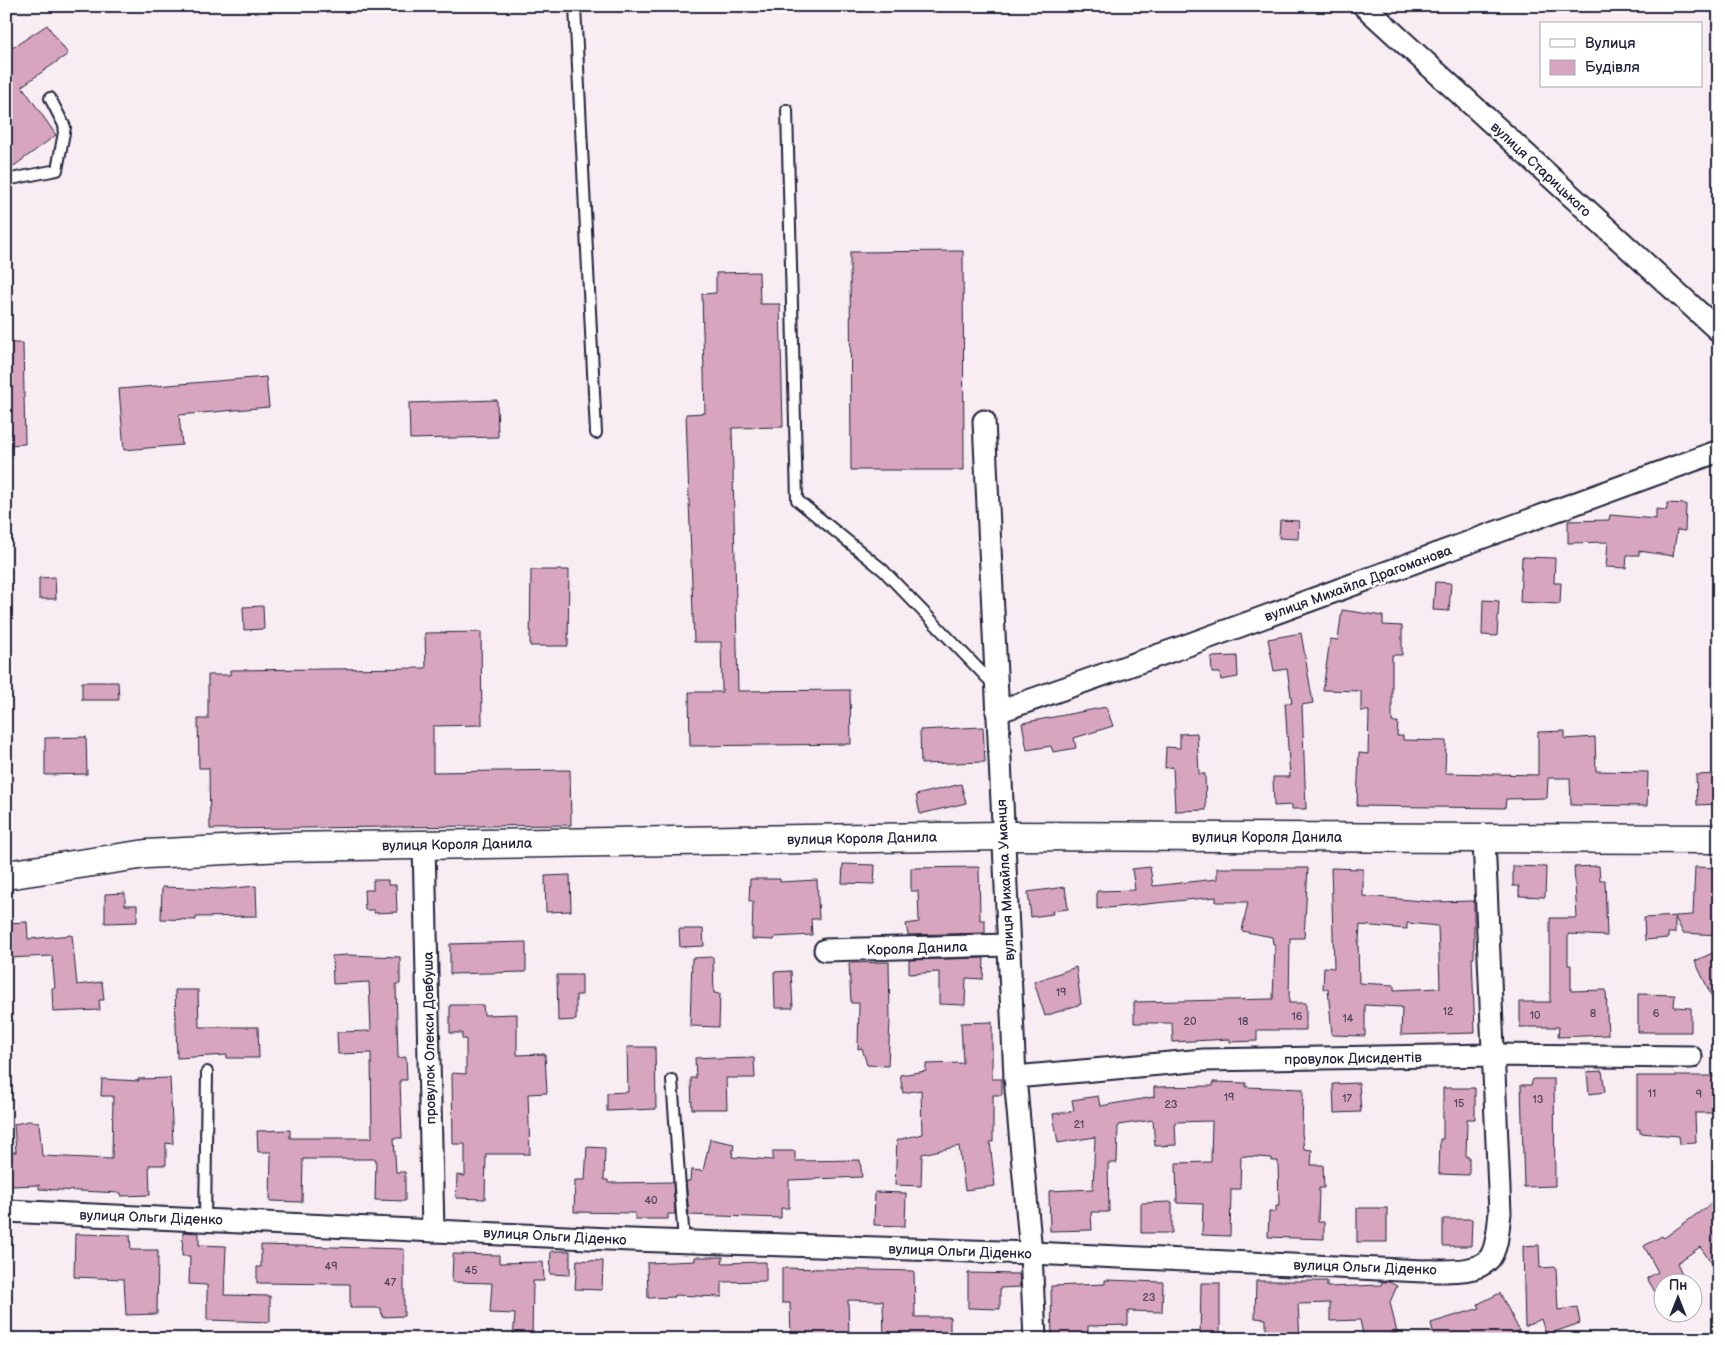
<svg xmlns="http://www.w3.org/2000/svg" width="1725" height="1345" viewBox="0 0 1725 1345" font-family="'Balsamiq Sans',sans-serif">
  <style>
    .building { fill: #d8a5bf; stroke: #22223b; fill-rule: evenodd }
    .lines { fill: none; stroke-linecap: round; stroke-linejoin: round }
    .service-casing { stroke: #22223b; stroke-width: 14 }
    .minor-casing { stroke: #22223b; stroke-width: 25 }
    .secondary-casing { stroke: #22223b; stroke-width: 31 }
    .service { stroke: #fff; stroke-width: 10 }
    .minor { stroke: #fff; stroke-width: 21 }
    .secondary { stroke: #fff; stroke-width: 28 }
    .rail { stroke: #22223b; stroke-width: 4; stroke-dasharray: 8 4; stroke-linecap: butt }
    .labels { text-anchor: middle; stroke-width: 5; stroke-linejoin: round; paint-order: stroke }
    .number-label { font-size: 11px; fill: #50435c }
    .street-label { font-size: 14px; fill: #22223b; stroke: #fff }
  </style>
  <rect width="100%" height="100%" fill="#f7edf2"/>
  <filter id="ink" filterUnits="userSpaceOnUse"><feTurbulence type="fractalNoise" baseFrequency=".02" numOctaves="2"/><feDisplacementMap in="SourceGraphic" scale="10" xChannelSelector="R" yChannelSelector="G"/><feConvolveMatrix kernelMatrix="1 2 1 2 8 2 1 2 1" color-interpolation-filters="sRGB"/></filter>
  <g filter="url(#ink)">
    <!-- building -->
    <g class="building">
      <polygon points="47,25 68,54 22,86 56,135 14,166 6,154 6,52"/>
      <polygon points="963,251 964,470 851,470 850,252"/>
      <polygon points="759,272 760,304 780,304 783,427 732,428 738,691 850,690 851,744 690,746 689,692 722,692 721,642 694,642 686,414 705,413 702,294 716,293 716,273"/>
      <polygon points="6,343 23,343 25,444 6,445"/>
      <polygon points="266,377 269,407 179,415 182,445 124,450 119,389"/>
      <polygon points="497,400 498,437 410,439 409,403"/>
      <polygon points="1667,503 1686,504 1685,531 1677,530 1673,556 1639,551 1639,555 1627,555 1626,568 1606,567 1608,542 1568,543 1568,521 1609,520 1610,515 1656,519 1656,509 1667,510"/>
      <polygon points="1280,520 1299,521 1298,539 1279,538"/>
      <polygon points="1522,557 1555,558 1554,583 1561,583 1560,604 1520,602"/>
      <polygon points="531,570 569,570 568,646 530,646"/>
      <polygon points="55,577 56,599 39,599 39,578"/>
      <polygon points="1435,582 1451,583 1449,611 1433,610"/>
      <polygon points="1483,600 1499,601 1497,636 1482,635"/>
      <polygon points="263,606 264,629 244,630 243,607"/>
      <polygon points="1342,610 1383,616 1383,625 1402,626 1402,655 1392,655 1392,722 1398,722 1397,736 1403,736 1403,740 1446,741 1445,773 1538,775 1538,732 1565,731 1565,739 1595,737 1596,771 1648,772 1647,806 1571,805 1570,778 1548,778 1547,798 1506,799 1505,808 1357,806 1359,753 1368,754 1369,711 1361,711 1361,691 1323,690 1330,639 1338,640"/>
      <polygon points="481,632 482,725 433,726 433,772 570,770 571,825 210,829 209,768 199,768 198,719 208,719 208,675 230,675 230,670 426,668 425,633"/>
      <polygon points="1301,633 1313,703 1302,705 1306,809 1292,809 1292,805 1274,806 1273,777 1290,777 1285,703 1292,703 1287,669 1274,671 1268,639"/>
      <polygon points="1237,656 1238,677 1221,680 1220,673 1212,673 1211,657"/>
      <polygon points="82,682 118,682 119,700 82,700"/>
      <polygon points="1106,707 1113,726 1074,738 1076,748 1053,752 1051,746 1027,750 1022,723"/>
      <polygon points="983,727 985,762 921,764 920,730"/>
      <polygon points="1197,733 1199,774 1205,774 1206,810 1175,811 1173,767 1165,768 1166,747 1180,748 1180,734"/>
      <polygon points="86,737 87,774 45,775 45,738"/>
      <polygon points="1719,774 1719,804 1697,805 1696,775"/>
      <polygon points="961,784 966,803 920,814 916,795"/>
      <polygon points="843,864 875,865 874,884 842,883"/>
      <polygon points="1513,866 1546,867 1545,897 1519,896 1519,886 1513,886"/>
      <polygon points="1599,866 1600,880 1605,880 1607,936 1568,934 1568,965 1571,965 1571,991 1606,990 1608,1035 1558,1037 1559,1027 1520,1027 1520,1002 1550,1002 1550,918 1577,918 1574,867"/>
      <polygon points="979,867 980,920 985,920 985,933 908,935 906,924 919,922 918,891 911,891 911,868"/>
      <polygon points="1150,867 1153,886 1217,879 1217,868 1308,868 1304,938 1290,938 1289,1003 1306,1003 1306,1030 1257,1030 1257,1041 1230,1042 1230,1039 1173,1042 1172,1023 1134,1023 1134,1002 1273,999 1275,944 1273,944 1272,937 1242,931 1248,902 1216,902 1216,897 1097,909 1097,891 1135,890 1132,869"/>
      <polygon points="1695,867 1719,868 1719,935 1683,933 1675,917 1675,933 1668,933 1668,938 1645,940 1644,918 1693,915"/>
      <path d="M1331 868 1363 869V896L1434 902 1474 901V958H1472L1475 1033 1401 1035 1402 1007 1365 1005V1036L1332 1035 1328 989H1323L1324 967 1334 968ZM1407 923 1438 926 1440 988 1394 990V985L1359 983 1358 941H1359L1360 925 1407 929Z"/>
      <polygon points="570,875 571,911 546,912 545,876"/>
      <polygon points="750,879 780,879 780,882 817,880 819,919 811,919 812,935 775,937 774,940 752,939 753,901 749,901"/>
      <polygon points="373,880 388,880 388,885 396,885 397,912 374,913 374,910 365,910 364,890 373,890"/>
      <polygon points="256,886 257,916 196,917 196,920 161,919 162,887 223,889"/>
      <polygon points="1065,887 1068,909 1052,911 1053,914 1031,917 1028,892"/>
      <polygon points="125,893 125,905 137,905 137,922 105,923 105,894"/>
      <polygon points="27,922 28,939 72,935 77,985 102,982 104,1000 99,1000 100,1010 53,1012 52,988 55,988 52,956 6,958 6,923"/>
      <polygon points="679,929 703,929 704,946 680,947"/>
      <polygon points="526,942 526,972 450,974 450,944"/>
      <polygon points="1719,950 1719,1012 1695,961"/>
      <polygon points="348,955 400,957 400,984 396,984 398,1058 406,1057 407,1080 400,1080 402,1138 394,1138 396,1172 405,1172 405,1201 375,1200 376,1159 303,1159 302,1202 270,1201 271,1152 258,1152 257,1131 290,1130 290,1138 372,1138 371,1053 338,1054 337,1032 371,1031 369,982 333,984 332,956"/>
      <polygon points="713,957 714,993 720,994 719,1027 690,1026 692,958"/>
      <polygon points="984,958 983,979 966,978 965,1005 939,1004 939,972 909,974 909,960"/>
      <polygon points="889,962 890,1020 888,1066 867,1065 862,1048 858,1049 859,1003 851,1003 849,963"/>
      <polygon points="1076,967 1081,1004 1045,1016 1034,982"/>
      <polygon points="791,971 793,1008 775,1008 774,972"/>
      <polygon points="557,975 582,975 582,995 576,995 576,1020 558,1021"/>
      <polygon points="175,990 198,990 199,1027 258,1027 259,1058 227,1058 227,1055 177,1058"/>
      <polygon points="1638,994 1675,995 1674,1007 1691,1008 1691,1032 1638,1032"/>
      <polygon points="450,1005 483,1005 484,1015 517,1014 517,1055 545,1054 547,1093 528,1094 530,1154 486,1154 485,1199 456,1198 457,1175 465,1176 465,1144 453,1144 452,1073 466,1074 466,1039 462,1039 462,1033 450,1033"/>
      <polygon points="992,1022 992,1079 1002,1079 1002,1095 993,1095 993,1142 990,1142 995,1186 965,1190 959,1146 922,1154 921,1186 895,1185 897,1140 922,1134 921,1090 903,1093 900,1075 926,1071 926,1064 963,1063 961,1023"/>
      <polygon points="627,1047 655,1047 656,1109 607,1111 607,1093 628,1092"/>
      <polygon points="715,1057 716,1059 754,1058 755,1078 726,1078 727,1109 692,1109 691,1078 696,1078 695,1058"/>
      <polygon points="1602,1071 1605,1092 1589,1094 1587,1072"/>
      <polygon points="1637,1076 1719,1076 1719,1113 1695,1113 1696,1143 1680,1144 1679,1136 1640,1133 1640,1129 1637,1129"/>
      <polygon points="170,1078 173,1144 166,1143 166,1165 149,1165 150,1195 121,1196 121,1193 39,1189 39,1185 10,1186 9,1152 16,1152 14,1124 29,1121 39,1122 42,1156 112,1159 113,1096 101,1096 102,1079 139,1081 138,1079"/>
      <polygon points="1533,1079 1554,1079 1555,1186 1524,1187 1521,1085 1531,1085"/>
      <polygon points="1213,1082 1246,1083 1246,1087 1303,1089 1302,1133 1304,1149 1312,1150 1311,1165 1323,1165 1324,1188 1319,1188 1318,1222 1324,1222 1324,1239 1268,1237 1269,1212 1276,1212 1276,1206 1279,1206 1278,1161 1272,1161 1272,1158 1241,1156 1240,1189 1231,1189 1230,1236 1202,1235 1203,1204 1177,1203 1176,1163 1211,1162 1212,1121 1175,1122 1176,1145 1155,1146 1153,1120 1118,1125 1117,1163 1108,1163 1109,1212 1091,1212 1092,1230 1050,1231 1049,1191 1093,1189 1094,1162 1095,1137 1058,1143 1053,1114 1074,1111 1072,1100 1098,1096 1100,1106 1154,1097 1154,1087 1213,1086"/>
      <polygon points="1359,1083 1361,1112 1334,1113 1333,1084"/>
      <polygon points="1443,1088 1475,1088 1475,1119 1467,1119 1466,1157 1469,1157 1469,1175 1439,1174 1440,1139 1443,1139"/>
      <polygon points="710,1139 734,1144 732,1157 773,1160 773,1151 795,1151 795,1161 860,1160 862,1177 789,1180 789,1208 781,1208 781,1218 689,1215 686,1181 690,1181 691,1170 703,1171"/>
      <polygon points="587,1147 605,1148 604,1180 608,1180 608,1183 673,1182 675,1214 668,1214 668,1219 635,1219 635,1213 574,1212 575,1180 585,1180"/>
      <polygon points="875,1192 906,1193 905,1226 874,1225"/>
      <polygon points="1719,1198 1719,1273 1700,1247 1677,1263 1686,1282 1662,1282 1662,1288 1655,1292 1647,1278 1658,1272 1644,1246 1662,1236 1664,1238"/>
      <polygon points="1172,1202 1172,1233 1141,1233 1141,1203"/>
      <rect x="1357" y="1208" width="30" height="34"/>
      <polygon points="1443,1219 1472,1219 1471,1246 1443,1246"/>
      <polygon points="183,1232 199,1233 199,1245 226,1246 224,1295 270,1296 270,1322 207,1320 207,1285 189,1284 190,1256 182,1256"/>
      <polygon points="75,1234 130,1235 131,1250 158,1250 157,1314 126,1315 124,1279 74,1277"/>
      <polygon points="261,1245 404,1249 404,1316 382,1317 381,1308 350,1308 350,1284 257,1283 257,1267 261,1267"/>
      <polygon points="1539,1245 1540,1268 1556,1267 1558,1310 1577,1307 1580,1323 1546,1335 1541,1319 1525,1327 1523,1246"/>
      <polygon points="551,1251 570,1251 570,1275 550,1274"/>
      <polygon points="453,1254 499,1255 499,1263 543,1262 544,1281 533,1281 532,1339 513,1339 515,1314 490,1313 492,1283 452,1282"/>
      <polygon points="695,1257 723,1257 722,1263 766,1262 766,1281 722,1282 722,1297 674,1295 674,1297 648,1298 647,1263 695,1261"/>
      <polygon points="577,1260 603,1261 602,1290 575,1289"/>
      <polygon points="782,1268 914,1271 915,1317 950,1317 950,1339 884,1339 883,1301 848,1300 849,1339 791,1339 790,1303 782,1303"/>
      <polygon points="968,1273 1019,1274 1020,1287 1000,1288 1000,1309 968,1308"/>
      <polygon points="1105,1280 1163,1282 1162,1312 1128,1311 1128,1325 1088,1326 1088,1339 1052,1339 1051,1286 1105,1284"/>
      <polygon points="1256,1281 1327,1281 1327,1287 1381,1285 1382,1282 1389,1282 1397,1286 1390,1302 1397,1333 1387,1335 1387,1339 1364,1339 1360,1320 1330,1321 1330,1303 1298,1304 1300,1339 1266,1339 1266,1319 1255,1318"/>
      <polygon points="1201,1283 1220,1283 1220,1339 1200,1339"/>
      <polygon points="1500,1293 1519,1330 1502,1339 1435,1339 1431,1323 1480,1308 1478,1304"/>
    </g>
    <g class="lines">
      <!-- service casing -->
      <g class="service-casing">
        <g id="service">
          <polyline points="575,6 596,433"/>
          <polyline points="787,110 797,500 883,570 993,684"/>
          <polyline points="6,180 57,170 65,127 50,98"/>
          <polyline points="672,1080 684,1242"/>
          <polyline points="205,1220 207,1072"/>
        </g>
      </g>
      <!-- minor casing -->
      <g class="minor-casing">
        <g id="minor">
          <polyline points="1364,6 1719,331"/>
          <polyline points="984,421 1015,1077 1031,1253 1035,1339"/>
          <polyline points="997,712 1185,646 1719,451"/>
          <polyline points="424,845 433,1231"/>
          <polyline points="825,950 1008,945"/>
          <polyline points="1015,1077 1204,1060 1494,1055 1691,1057"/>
          <path d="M6 1211 631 1240 1031 1253 1423 1271C1442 1270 1475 1275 1489 1259 1498 1248 1498 1227 1500 1213L1484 839"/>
        </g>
      </g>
      <!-- secondary casing -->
      <g class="secondary-casing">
        <polyline id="secondary" points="6,875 146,854 284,847 1002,836 1719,839"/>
      </g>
      <!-- service -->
      <use href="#service" class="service"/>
      <!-- minor -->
      <use href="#minor" class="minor"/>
      <!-- secondary -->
      <use href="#secondary" class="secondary"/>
      <!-- rail -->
      <polyline class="rail" points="1212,6 1213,12"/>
    </g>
  </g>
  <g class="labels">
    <!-- number labels -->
    <g class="number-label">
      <text x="1061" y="996">19</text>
      <text x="1448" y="1015">12</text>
      <text x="1593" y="1017">8</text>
      <text x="1656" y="1017">6</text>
      <text x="1535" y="1019">10</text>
      <text x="1297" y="1020">16</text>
      <text x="1348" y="1022">14</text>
      <text x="1190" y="1025">20</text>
      <text x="1243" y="1025">18</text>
      <text x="1652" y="1097">11</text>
      <text x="1699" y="1098">9</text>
      <text x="1229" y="1101">19</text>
      <text x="1347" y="1102">17</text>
      <text x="1538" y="1103">13</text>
      <text x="1459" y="1107">15</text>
      <text x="1171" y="1108">23</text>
      <text x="1079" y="1128">21</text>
      <text x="651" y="1204">40</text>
      <text x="331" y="1270">49</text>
      <text x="471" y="1274">45</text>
      <text x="390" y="1286">47</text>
      <text x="1149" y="1301">23</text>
    </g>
    <!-- street labels -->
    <g class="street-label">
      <text transform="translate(1541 169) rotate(43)" y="5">вулиця Старицького</text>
      <text transform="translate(1358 583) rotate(-20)" y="5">вулиця Михайла Драгоманова</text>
      <text x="1267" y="842">вулиця Короля Данила</text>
      <text transform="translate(862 838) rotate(-1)" y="5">вулиця Короля Данила</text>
      <text transform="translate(457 844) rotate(-1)" y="5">вулиця Короля Данила</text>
      <text transform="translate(1005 880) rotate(-93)" y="5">вулиця Михайла Уманця</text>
      <text transform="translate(917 948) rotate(-2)" y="5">Короля Данила</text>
      <text transform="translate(429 1038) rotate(-91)" y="5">провулок Олекси Довбуша</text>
      <text transform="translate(1353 1058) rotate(-1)" y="5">провулок Дисидентів</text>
      <text transform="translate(151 1217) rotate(2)" y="5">вулиця Ольги Діденко</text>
      <text transform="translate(555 1236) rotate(3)" y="5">вулиця Ольги Діденко</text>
      <text transform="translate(960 1251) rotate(2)" y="5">вулиця Ольги Діденко</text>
      <text transform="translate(1365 1267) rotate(2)" y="5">вулиця Ольги Діденко</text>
    </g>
  </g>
  <!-- margin -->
  <rect width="1725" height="1345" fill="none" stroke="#fff" stroke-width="25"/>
  <rect x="12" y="12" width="1700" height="1320" fill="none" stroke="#22223b" stroke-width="2" filter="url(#ink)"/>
  <!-- legend -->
  <rect x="1540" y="22" width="162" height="65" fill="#ffffff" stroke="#a7a7b1"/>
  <rect x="1550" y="39" width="25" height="8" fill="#ffffff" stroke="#a7a7b1"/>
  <text x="1585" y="48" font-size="15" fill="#22223b">Вулиця</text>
  <rect x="1550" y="60" width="25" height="15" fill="#d8a5bf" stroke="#a7a7b1"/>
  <text x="1585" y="72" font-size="15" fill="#22223b">Будівля</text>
  <!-- north arrow -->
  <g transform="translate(1678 1298)"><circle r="24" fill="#ffffff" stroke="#a7a7b1"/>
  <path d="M0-4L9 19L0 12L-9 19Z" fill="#22223b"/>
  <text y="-8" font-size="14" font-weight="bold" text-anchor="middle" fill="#22223b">Пн</text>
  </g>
</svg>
